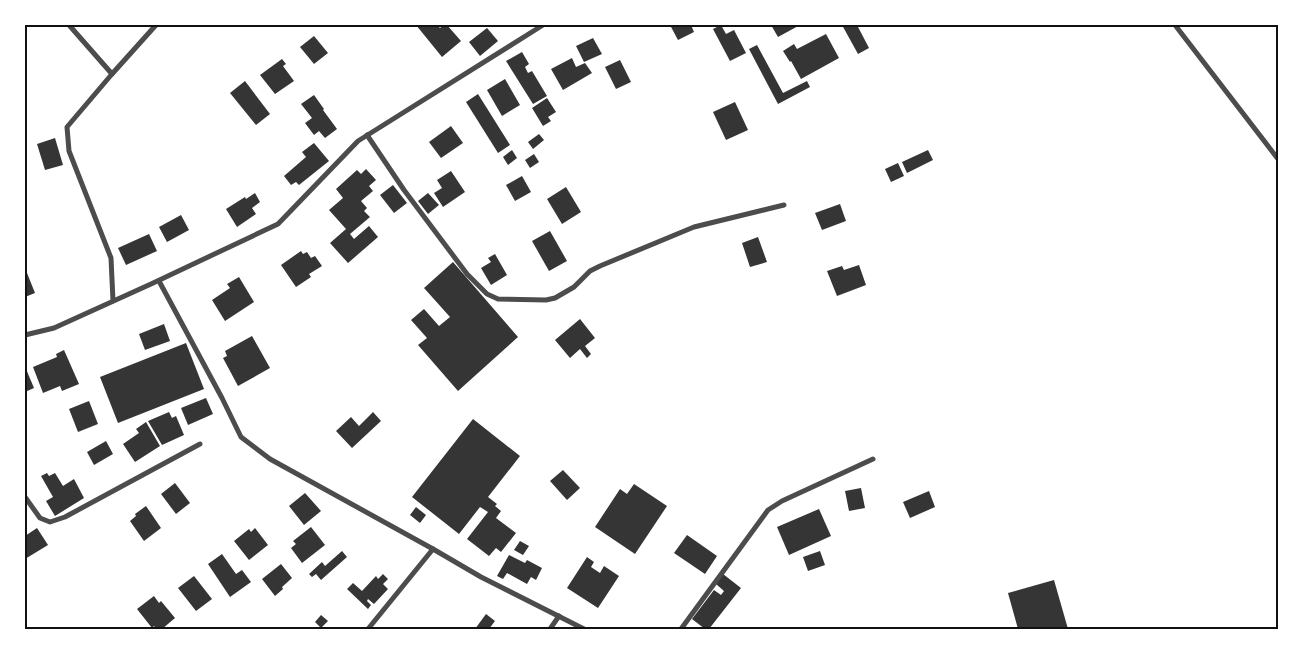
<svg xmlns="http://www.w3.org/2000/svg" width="1303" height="654" viewBox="0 0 1303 654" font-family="Poppins,sans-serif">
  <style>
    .building { fill: #353535 }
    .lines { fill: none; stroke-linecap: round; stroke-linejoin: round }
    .minor { stroke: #4c4c4c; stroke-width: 5 }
    .neatline { fill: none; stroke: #111; stroke-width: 2 }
  </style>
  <rect width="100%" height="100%" fill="#fff"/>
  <!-- building -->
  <g class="building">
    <polygon points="416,25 437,25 440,28 444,25 447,25 461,41 442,57"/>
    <polygon points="670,25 691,25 694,32 678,40"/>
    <polygon points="721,25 726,34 734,30 746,53 730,61 713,29"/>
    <polygon points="771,25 800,25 778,37"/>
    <polygon points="842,25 857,25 869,48 858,54"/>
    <polygon points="487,28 498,41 480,56 469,42"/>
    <polygon points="826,34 839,58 801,79 791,61 790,62 783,51 794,44 797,49"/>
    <polygon points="314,36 328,53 314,64 300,47"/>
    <polygon points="593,38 602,54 584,62 576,46"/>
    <polygon points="757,45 783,93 807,81 810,87 778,104 749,49"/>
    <polygon points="522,52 529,64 525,67 528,73 532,71 547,96 533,104 506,61"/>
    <polygon points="572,58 576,67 585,63 592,73 563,90 551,69"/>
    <polygon points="282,59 286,64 283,66 294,81 275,94 260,75"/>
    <polygon points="620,60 631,82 616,89 605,67"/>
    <polygon points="505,79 520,105 502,116 487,90"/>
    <polygon points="245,81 270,114 256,125 230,93"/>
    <polygon points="478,94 510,145 498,153 466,102"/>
    <polygon points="314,95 324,109 323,110 337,129 325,138 319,131 314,135 305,123 312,118 301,104"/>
    <polygon points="547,98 556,112 548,117 551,121 543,126 532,108"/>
    <polygon points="735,102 748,130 726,140 713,112"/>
    <polygon points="451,126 463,143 441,158 429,142"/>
    <polygon points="539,134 544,140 533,149 528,142"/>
    <polygon points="55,138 63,165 45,170 37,144"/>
    <polygon points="314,143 329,161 299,185 296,182 291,185 284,176 306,157 302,152"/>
    <polygon points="512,150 517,158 508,165 503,157"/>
    <polygon points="928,150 933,160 907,173 902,162"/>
    <polygon points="534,154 539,162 530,168 525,160"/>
    <polygon points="898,163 904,176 891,182 885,169"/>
    <polygon points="366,169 376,180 369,186 373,191 361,201 367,208 364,211 370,217 350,234 354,239 369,226 378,237 348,263 330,243 346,229 329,210 343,198 336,189 357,170 361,174"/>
    <polygon points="451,171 465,192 443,207 434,193 442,188 437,180"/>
    <polygon points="522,176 531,192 515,201 506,185"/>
    <polygon points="393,185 407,203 394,213 380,195"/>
    <polygon points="566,187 581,212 562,224 547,199"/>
    <polygon points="255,193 260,202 252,208 256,214 237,227 226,209 245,197 246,199"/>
    <polygon points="428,193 439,205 428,214 418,201"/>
    <polygon points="840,204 846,221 822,230 815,213"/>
    <polygon points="181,215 189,230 167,242 159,227"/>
    <polygon points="550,231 567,261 549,271 532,241"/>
    <polygon points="149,234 157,251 126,265 118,248"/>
    <polygon points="758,237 767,262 750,267 742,243"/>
    <polygon points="301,251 303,254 307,252 311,258 315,256 322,266 309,274 311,277 296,287 281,265"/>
    <polygon points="495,254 507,275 491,285 481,268 491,262 488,258"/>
    <polygon points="453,262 518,337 458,391 418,345 427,338 411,320 424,309 439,326 450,317 424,288"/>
    <polygon points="859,265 866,285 837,296 827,271 842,266 844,270"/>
    <polygon points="25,268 35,293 25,297"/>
    <polygon points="239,277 254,302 225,321 212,300 230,288 227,284"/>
    <polygon points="580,319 595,338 585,346 591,354 587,358 580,349 570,358 555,340"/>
    <polygon points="164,324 170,341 145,350 139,334"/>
    <polygon points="252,336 270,368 238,386 223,358 227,356 225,351"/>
    <polygon points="186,343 204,389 118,423 100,377"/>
    <polygon points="64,350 79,384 62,391 60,386 43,393 33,367 57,357 56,354"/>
    <polygon points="25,369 26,369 34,388 25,392"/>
    <polygon points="206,398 213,414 188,425 181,408"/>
    <polygon points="89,401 98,424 78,432 69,409"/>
    <polygon points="169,412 172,418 176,416 184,435 162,445 148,421"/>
    <polygon points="373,412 381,421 352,448 336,431 351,417 359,426"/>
    <polygon points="473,419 520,456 488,497 497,504 495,506 501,511 496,518 516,533 501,552 496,548 489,556 467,539 488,512 480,507 459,534 412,497"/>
    <polygon points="146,422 160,446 135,462 123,444 139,433 136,429"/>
    <polygon points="106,441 113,454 94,465 87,452"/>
    <polygon points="563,470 580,488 567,500 550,481"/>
    <polygon points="47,473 49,476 55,473 63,486 74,479 84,498 55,516 46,501 53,497 41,476"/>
    <polygon points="175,483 190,503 176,514 161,494"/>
    <polygon points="634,484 667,506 635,554 595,527 620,489 627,494"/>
    <polygon points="861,488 865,508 849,511 845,491"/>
    <polygon points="929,491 935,507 910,518 903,502"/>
    <polygon points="305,493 321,511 304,525 289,506"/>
    <polygon points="146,506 161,528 144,541 130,521 136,516 135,514"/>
    <polygon points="416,507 426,515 420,523 410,515"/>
    <polygon points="819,509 831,536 789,555 777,527"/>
    <polygon points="311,527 325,545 302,563 291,548 296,544 293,541"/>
    <polygon points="37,528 48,545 25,559 25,536"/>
    <polygon points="255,528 268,545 249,560 234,541 249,529 251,532"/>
    <polygon points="687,535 717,556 705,574 674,553"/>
    <polygon points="520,541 529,546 523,555 514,550"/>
    <polygon points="342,551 347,557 321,580 316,574 312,577 309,574 322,562 325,566"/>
    <polygon points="820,551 825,565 808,571 803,557"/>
    <polygon points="222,554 236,574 242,570 251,582 230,597 208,564"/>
    <polygon points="509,555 525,563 527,560 542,568 536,580 531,577 527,584 507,573 503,579 497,576"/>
    <polygon points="587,557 594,562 591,567 600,573 604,566 619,576 598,608 567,588"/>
    <polygon points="281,564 292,578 282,587 283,589 275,596 262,579"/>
    <polygon points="383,574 388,579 383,584 388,589 374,604 368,599 367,601 371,605 368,609 347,589 353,583 362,591 376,576 378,579"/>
    <polygon points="723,574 741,588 709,629 705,629 692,619 714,590 721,595 724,591 716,584"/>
    <polygon points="194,576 212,599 196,611 178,588"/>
    <polygon points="1054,580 1068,629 1018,629 1008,593"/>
    <polygon points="154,596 159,603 161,601 175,618 162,629 156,629 154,626 152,628 137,609"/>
    <polygon points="486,614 495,621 489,629 475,629"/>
    <polygon points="321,615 328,621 321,628 315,622"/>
  </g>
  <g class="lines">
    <!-- minor -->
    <g class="minor">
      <polyline points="69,25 112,74"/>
      <polyline points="1175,25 1278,159"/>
      <polyline points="367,135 404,190 467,274 487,294 498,299 546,300 555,298 574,287 590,271 600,266 694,227 784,205"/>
      <polyline points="159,281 222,398 241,437 270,459 433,549 481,577 584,629"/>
      <polyline points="113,301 111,258 69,151 67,127 112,74 156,25"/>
      <polyline points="25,335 54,328 151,284 278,224 358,141 543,25"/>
      <polyline points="25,497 40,518 50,522 65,517 200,444"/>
      <polyline points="368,629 433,549"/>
      <polyline points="550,629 559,616"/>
      <polyline points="681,629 768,510 782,501 873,459"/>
    </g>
  </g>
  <!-- border -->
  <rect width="1303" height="654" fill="none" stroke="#ffffff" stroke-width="52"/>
  <rect x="26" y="26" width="1251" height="602" class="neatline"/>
</svg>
